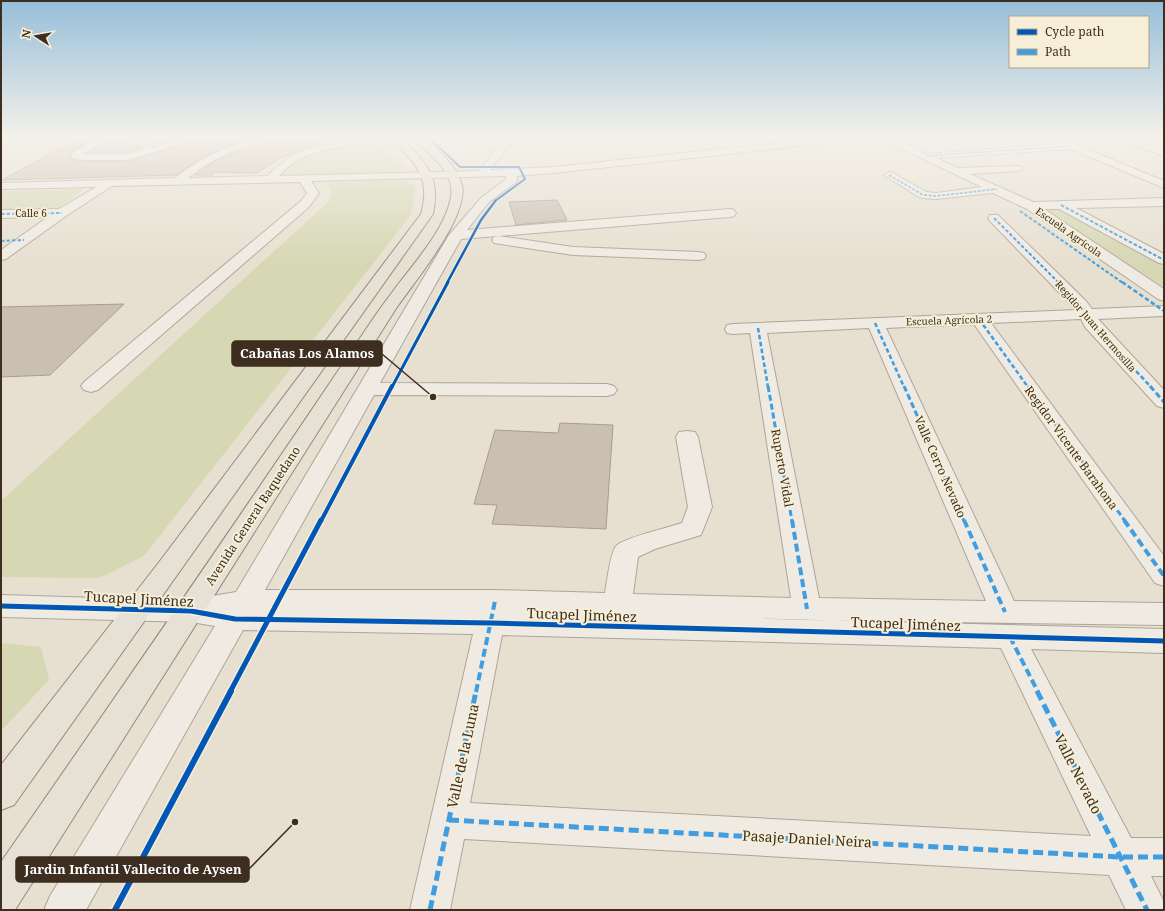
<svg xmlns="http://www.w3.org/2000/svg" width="1165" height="911" viewBox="0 0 1165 911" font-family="'Noto Serif',serif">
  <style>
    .green { fill: #d6d7b3 }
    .building { fill: #cbbfb2; stroke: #a89c90 }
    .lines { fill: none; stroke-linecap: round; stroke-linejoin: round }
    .minor-casing { stroke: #ada599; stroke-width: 2 }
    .major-casing { stroke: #928b80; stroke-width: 2 }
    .minor { fill: #efebe3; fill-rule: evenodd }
    .major { fill: #e6e1d4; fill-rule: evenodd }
    .quiet-far5 { stroke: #3f9de0; stroke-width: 1.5; stroke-dasharray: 3 1.5; stroke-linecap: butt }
    .quiet-far4 { stroke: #3f9de0; stroke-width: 2; stroke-dasharray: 3.5 2; stroke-linecap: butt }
    .quiet-far3 { stroke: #3f9de0; stroke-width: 2.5; stroke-dasharray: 4.5 2.5; stroke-linecap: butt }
    .quiet-far2 { stroke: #3f9de0; stroke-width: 3; stroke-dasharray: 6 3; stroke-linecap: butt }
    .quiet-far1 { stroke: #3f9de0; stroke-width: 4; stroke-dasharray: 8 4; stroke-linecap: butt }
    .quiet { stroke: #3f9de0; stroke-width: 5; stroke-dasharray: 10 5; stroke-linecap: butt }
    .cycleway-far5-casing { stroke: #f7eed8; stroke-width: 3 }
    .cycleway-far4-casing { stroke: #f7eed8; stroke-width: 4 }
    .cycleway-far3-casing { stroke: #f7eed8; stroke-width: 5 }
    .cycleway-far2-casing { stroke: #f7eed8; stroke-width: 6 }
    .cycleway-far1-casing { stroke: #f7eed8; stroke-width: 8 }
    .cycleway-casing { stroke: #f7eed8; stroke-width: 9 }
    .cycleway-far5 { stroke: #0057b8; stroke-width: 2 }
    .cycleway-far4 { stroke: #0057b8; stroke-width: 2.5 }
    .cycleway-far3 { stroke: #0057b8; stroke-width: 3 }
    .cycleway-far2 { stroke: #0057b8; stroke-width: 4 }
    .cycleway-far1 { stroke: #0057b8; stroke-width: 5 }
    .cycleway { stroke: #0057b8; stroke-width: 6 }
    .labels { text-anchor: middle; stroke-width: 4; stroke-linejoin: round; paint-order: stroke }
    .far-street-label { font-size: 10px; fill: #3d2e20; stroke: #f7eed8 }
    .street-label { font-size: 12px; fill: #3d2e20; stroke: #f7eed8 }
    .near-street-label { font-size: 14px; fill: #3d2e20; stroke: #f7eed8 }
    .leader { fill: none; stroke: #3d2e20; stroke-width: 1.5 }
    .callout-dot { fill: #3d2e20; stroke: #f7eed8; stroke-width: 1.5 }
    .callout { fill: #3d2e20; stroke: #3d2e20; stroke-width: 1.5 }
    .callout-label { font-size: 13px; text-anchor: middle; font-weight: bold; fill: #fff }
  </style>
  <rect width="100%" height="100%" fill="#e7e0d1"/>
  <!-- green -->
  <g class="green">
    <polygon points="107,137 111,137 144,146 121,154 81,155 86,149"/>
    <polygon points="370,143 384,146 394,158 407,168 398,171 278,177 285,166 307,156 345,146"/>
    <polygon points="405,181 416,186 411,215 144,556 99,578 1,577 1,501 329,201 332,196 328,184 335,182"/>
    <polygon points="84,189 52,212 1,212 1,191"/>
    <polygon points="1060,208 1164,264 1164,287 1044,209"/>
    <polygon points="1,643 41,647 49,680 1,731"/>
  </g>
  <!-- building -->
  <g class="building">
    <polygon points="81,137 98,137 72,151 70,155 71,159 82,162 128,161 197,140 200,137 257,137 216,151 194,162 177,175 2,180"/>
    <polygon points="133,137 181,137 159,143"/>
    <polygon points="280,137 332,137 279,159 257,173 215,172 212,175 195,175 219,159 241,150 276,140"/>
    <polygon points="113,138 115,140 142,148 127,152 89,152"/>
    <polygon points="557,200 567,220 516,225 509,202"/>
    <polygon points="124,304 50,375 1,377 1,307"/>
    <polygon points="560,423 613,425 606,529 492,524 497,505 474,504 495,430 558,433"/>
  </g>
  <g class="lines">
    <!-- minor casing -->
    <g class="minor-casing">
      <g id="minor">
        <polygon points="11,137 23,137 1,148 1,141"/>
        <polygon points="101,137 112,137 83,154 127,154 148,148 115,139 114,137 128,137 159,145 185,137 199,137 197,139 128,160 82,160 72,158 71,156 73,152"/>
        <path d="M262 137H278L276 139C244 147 214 156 188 178L268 176C296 144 336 140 376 137L381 140 379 142C371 144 363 144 355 145 328 148 297 154 279 176L479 171 506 137H516L490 170 554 167 832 137H859L854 140 554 173 517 176V180L516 182 489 202 467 230 730 209 734 210 736 213 734 216 730 217 461 239 380 383 607 384 614 386 617 390 614 394 607 396 374 395 265 590H495L605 593C607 583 610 551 617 545 627 537 667 528 682 523L688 507 676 437 679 432 687 431 695 432 698 437 712 507 701 535 655 549 638 557 633 594 791 598 750 333 733 334 727 333 725 329 727 325 733 324 1076 310 990 221 988 218 990 215H998L1086 301 1092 309 1164 306V316L1098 319 1164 390V408L1157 406 1085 327 1081 319 991 323 1164 556V586L1155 583 974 324 886 328 1014 601 1164 603V625L807 620 507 612 1164 629V653L1031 649 1131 838H1164V876H1151L1164 902V910H1126L1109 875 464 839 450 910H410L473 634 243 630 86 910H44L50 896 215 626 191 622 1 617V595L196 601 206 597 236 592 449 235 481 198 506 179V176L311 181 319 193 309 207 98 390 91 392 84 390 81 386 84 382 301 201 307 193 300 182 112 186 66 216 6 259 1 260V250L48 217 1 218V210L59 209 96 187 1 189V183L175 178C201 157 230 144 262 137ZM869 328 986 601 819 598 767 333ZM502 635 1001 648 1091 836 470 803Z"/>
        <polygon points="877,137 889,137 926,154 1059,144 1053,140 1058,137 1164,181 1164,188 1071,149 936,158 958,168 1021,166 1022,168 1021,170 1017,171 970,174 1033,202 1164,198 1164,206 1076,208 1164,254 1164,264 1159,263 1059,209 1044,209 1164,289 1164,301 1158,299 1027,209 993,193 936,199 923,198 919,197 884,175 889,172 893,173 926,192 936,193 982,187"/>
        <polygon points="1116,137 1129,137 1164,150 1164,156 1118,139"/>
        <polygon points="499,236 573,247 699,252 704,253 706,256 704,259 699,260 573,255 494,243 492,240 494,237"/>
      </g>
    </g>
    <!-- major casing -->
    <g class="major-casing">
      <g id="major">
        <path d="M391 137H400C426 162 441 176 433 214L14 805 1 810V765L160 561 421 214C428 188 424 173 405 153 401 148 394 142 391 137Z"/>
        <path d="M411 137H421C437 149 457 165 462 185 469 217 415 281 397 307L15 910H1V862C121 689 241 516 358 341 369 325 379 309 391 294 411 266 445 231 451 197 455 169 427 154 411 137Z"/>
      </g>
    </g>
    <!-- minor -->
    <use href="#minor" class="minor"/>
    <!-- major -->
    <use href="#major" class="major"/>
    <!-- quiet-far5 -->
    <g class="quiet-far5">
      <polyline points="118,137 157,147"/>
      <polyline points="926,156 1071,146"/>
      <polyline points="889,175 923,195 936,196 997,189"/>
    </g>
    <!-- quiet-far4 -->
    <g class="quiet-far4">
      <polyline points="1061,205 1164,260"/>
      <polyline points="1020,211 1123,283"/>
      <polyline points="1,214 62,213"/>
      <polyline points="994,218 1059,283"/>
      <polyline points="1,241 24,240"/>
    </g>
    <!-- quiet-far3 -->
    <g class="quiet-far3">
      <path d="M1058 282C1070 294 1085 306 1091 323L1151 387"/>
      <polyline points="1122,282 1164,311"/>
      <polyline points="979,319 1028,387"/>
      <polyline points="875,323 904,387"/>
      <polyline points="758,328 768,387"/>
    </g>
    <!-- quiet-far2 -->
    <g class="quiet-far2">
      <polyline points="768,386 792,521"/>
      <polyline points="904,386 964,521"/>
      <polyline points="1028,386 1125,521"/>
      <polyline points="1150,386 1164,402"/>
    </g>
    <!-- quiet-far1 -->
    <g class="quiet-far1">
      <polyline points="792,520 807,609"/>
      <polyline points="964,520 1005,612"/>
      <polyline points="1124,520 1164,576"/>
      <polyline points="1010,637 1038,692"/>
      <polyline points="476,692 495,601"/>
    </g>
    <!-- quiet -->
    <g class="quiet">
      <polyline points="1037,691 1147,910"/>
      <polyline points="449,820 1120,857 1164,857"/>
      <polyline points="430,910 476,691"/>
    </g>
    <!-- cycleway-far5 casing -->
    <g class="cycleway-far5-casing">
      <polyline id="cycleway-far5" points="428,137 460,167 519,167 525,179 495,201"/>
    </g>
    <!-- cycleway-far4 casing -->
    <g class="cycleway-far4-casing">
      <polyline id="cycleway-far4" points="447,283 481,220 496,200"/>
    </g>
    <!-- cycleway-far3 casing -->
    <g class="cycleway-far3-casing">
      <polyline id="cycleway-far3" points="392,387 448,282"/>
    </g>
    <!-- cycleway-far2 casing -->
    <g class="cycleway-far2-casing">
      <polyline id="cycleway-far2" points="321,521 392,386"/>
    </g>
    <!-- cycleway-far1 casing -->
    <g class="cycleway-far1-casing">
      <g id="cycleway-far1">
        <polyline points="1,606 191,611 235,619 491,623 1164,641"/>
        <polyline points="230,692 321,520"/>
      </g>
    </g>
    <!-- cycleway casing -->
    <g class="cycleway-casing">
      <polyline id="cycleway" points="115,910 231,691"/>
    </g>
    <!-- cycleway-far5 -->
    <use href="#cycleway-far5" class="cycleway-far5"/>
    <!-- cycleway-far4 -->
    <use href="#cycleway-far4" class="cycleway-far4"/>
    <!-- cycleway-far3 -->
    <use href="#cycleway-far3" class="cycleway-far3"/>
    <!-- cycleway-far2 -->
    <use href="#cycleway-far2" class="cycleway-far2"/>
    <!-- cycleway-far1 -->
    <use href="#cycleway-far1" class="cycleway-far1"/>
    <!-- cycleway -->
    <use href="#cycleway" class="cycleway"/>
  </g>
  <!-- sky -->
  <linearGradient id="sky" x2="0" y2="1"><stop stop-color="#96bed9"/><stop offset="0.52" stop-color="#f4f1ea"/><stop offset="1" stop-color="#f4f1ea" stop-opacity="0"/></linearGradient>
  <rect width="1165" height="264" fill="url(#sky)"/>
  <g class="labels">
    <!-- far-street labels -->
    <g class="far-street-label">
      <text x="31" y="217">Calle 6</text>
      <text transform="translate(1069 232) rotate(35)" y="4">Escuela Agrícola</text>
      <text transform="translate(949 320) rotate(-2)" y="4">Escuela Agrícola 2</text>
      <text transform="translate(1096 326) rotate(49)" y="4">Regidor Juan Hermosilla</text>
    </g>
    <!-- street labels -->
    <g class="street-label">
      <text transform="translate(1071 448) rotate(54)" y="4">Regidor Vicente Barahona</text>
      <text transform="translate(940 467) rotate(66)" y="4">Valle Cerro Nevado</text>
      <text transform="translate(782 468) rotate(80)" y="4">Ruperto Vidal</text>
      <text transform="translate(253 516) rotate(-57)" y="4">Avenida General Baquedano</text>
    </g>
    <!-- near-street labels -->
    <g class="near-street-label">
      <text transform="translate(139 599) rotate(3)" y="5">Tucapel Jiménez</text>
      <text transform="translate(582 615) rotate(2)" y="5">Tucapel Jiménez</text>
      <text transform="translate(906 624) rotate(2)" y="5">Tucapel Jiménez</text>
      <text transform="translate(463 756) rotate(-78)" y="5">Valle de la Luna</text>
      <text transform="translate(1078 774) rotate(63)" y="5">Valle Nevado</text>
      <text transform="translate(807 839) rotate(3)" y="5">Pasaje Daniel Neira</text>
    </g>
  </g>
  <!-- callouts -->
  <path class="leader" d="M433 397L382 354M295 822L249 869"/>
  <g class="callout-dot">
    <circle cx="433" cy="397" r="4"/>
    <circle cx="295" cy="822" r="4"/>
  </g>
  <g class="callout">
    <rect x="232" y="341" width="150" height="25" rx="4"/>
    <rect x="16" y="857" width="233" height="25" rx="4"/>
  </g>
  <g class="callout-label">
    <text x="307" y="358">Cabañas Los Alamos</text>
    <text x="133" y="874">Jardin Infantil Vallecito de Aysen</text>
  </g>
  <!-- border -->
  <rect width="1165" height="911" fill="none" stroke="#3d2e20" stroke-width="4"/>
  <!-- legend -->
  <rect x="1009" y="16" width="140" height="52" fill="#f7eed8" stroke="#ada18e"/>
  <rect x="1017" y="29" width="20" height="6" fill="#0057b8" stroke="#ada18e"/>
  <text x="1045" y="36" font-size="12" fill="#3d2e20">Cycle path</text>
  <rect x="1017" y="49" width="20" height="6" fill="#3f9de0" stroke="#ada18e"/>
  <text x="1045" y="56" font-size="12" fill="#3d2e20">Path</text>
  <!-- north arrow -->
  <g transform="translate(36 36) rotate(282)" stroke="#f7eed8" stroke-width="3" paint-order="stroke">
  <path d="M0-3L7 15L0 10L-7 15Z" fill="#3d2e20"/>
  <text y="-6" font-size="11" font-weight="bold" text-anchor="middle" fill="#3d2e20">N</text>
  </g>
</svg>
